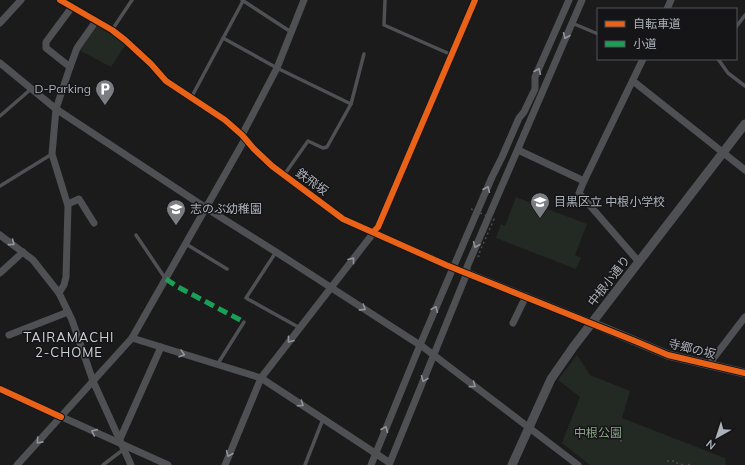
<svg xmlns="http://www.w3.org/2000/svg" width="745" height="465" viewBox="0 0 745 465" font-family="Mulish,'Noto Sans JP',sans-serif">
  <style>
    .green { fill: #232923 }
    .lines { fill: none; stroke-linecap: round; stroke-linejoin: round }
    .path { stroke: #4b4c4e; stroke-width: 1.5; stroke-dasharray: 2 3; stroke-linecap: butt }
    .service { stroke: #4f5053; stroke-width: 3.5 }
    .minor { stroke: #4f5053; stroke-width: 7 }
    .tertiary { stroke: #4f5053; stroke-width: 9 }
    .path-bridge { stroke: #4b4c4e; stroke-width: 1.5; stroke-dasharray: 2 3; stroke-linecap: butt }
    .minor-bridge { stroke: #4f5053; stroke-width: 7 }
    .quiet { stroke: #1a9f57; stroke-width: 5; stroke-dasharray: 10 5; stroke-linecap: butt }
    .cycleway-casing { stroke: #151517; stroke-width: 8 }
    .cycleway { stroke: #ea6118; stroke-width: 6 }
    .oneway { stroke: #91959b }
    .labels { text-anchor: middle; stroke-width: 3; stroke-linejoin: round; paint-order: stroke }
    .poi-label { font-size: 12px; fill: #adb2ba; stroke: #151517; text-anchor: start }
    .street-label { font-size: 12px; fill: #adb2ba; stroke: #151517 }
    .park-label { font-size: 12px; fill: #87a386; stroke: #151517 }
    .neighbourhood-label { font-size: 13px; letter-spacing: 1px; fill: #ced1d6; stroke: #151517 }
  </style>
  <rect width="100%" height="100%" fill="#1b1b1b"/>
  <!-- green -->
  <g class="green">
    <polygon points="97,26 116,37 126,44 111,67 79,50"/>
    <polygon points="516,197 587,224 575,255 581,258 576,269 496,238 501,224 505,226"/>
    <polygon points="577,355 590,375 630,391 622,418 725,458 726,465 590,465 562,443 580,397 558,380"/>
  </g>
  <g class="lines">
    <!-- path -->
    <g class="path">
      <polyline points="620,441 625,440"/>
      <polyline points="667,461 675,461 677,463 684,465"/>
      <polyline points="688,465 690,464 692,465"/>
    </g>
    <!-- service -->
    <g class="service">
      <polyline points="242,0 291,32"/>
      <polyline points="385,0 384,25 452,55"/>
      <polyline points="572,23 598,34"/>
      <polyline points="736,27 745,15"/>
      <polyline points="112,30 132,0"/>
      <polyline points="223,38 277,68 351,104"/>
      <polyline points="718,59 728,73 745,86"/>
      <polyline points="191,98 243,1"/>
      <polyline points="0,116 31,89"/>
      <polyline points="284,175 308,141 323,148 327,147 351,104 364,54"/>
      <polyline points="0,186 52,154"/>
      <polyline points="136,235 165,278"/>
      <polyline points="186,244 227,269"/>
      <polyline points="276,252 246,298 300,328"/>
      <polyline points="217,365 244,322"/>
      <polyline points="103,465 124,449"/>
      <polyline points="305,465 323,419"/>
    </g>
    <!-- minor -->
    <g class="minor">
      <polyline points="60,0 112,30 125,40 151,64 166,81 225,120 242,135 254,149 272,166 343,219 456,269"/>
      <polyline points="667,9 671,0"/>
      <polyline points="0,23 21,0"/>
      <polyline points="0,63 56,109 206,208 276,252 423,347"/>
      <polyline points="70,67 46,48 46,42 72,7"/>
      <polyline points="633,81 745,170"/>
      <polyline points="242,135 277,68 304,0"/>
      <polyline points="518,150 584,181"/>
      <polyline points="68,204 79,199 94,223"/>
      <polyline points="0,235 33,260 59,293 72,320 93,381 131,465"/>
      <polyline points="639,262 579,193 584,181 643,59"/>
      <polyline points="463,271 592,323"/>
      <polyline points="0,273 23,252"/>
      <polyline points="59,293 64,285 66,277 68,206 52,154 56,109 70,67 77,48 96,21"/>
      <polyline points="513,323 526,296"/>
      <polyline points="9,335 68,312"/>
      <polyline points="132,338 261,378 378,455"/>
      <polyline points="431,353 578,465"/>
      <polyline points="709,364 745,317"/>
      <polyline points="0,389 168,465"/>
      <polyline points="120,439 161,347"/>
      <polyline points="17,465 132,338 245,139"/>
      <polyline points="225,465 261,378 378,227 475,0"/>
      <polyline points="371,465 420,345 492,177 502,157 519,118 524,112 535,89 535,77 569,0"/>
      <polyline points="389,465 467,273 467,267 582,0"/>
    </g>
    <!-- tertiary -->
    <g class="tertiary">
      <polyline points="592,323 635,341 668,355 745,373"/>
      <polyline points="512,465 551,379 574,346 745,124"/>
    </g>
    <!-- path-bridge -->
    <polyline class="path-bridge" points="471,209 494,219 478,256 481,257"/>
    <!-- minor-bridge -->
    <g class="minor-bridge">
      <polyline points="456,269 462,271"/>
      <polyline points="423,347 431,353"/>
      <polyline points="378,455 387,461"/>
    </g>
    <!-- quiet -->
    <polyline class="quiet" points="166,279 178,287 244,322"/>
    <!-- cycleway casing -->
    <g class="cycleway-casing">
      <g id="cycleway">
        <polyline points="60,0 112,30 125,40 151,64 166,81 225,120 242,135 254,149 272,166 343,219 446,265 635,341 668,355 745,373"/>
        <polyline points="373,232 378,227 475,0"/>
        <polyline points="0,389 61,417"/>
      </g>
    </g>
    <!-- cycleway -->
    <use href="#cycleway" class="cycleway"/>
  </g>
  <!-- one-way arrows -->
  <defs><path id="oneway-chevron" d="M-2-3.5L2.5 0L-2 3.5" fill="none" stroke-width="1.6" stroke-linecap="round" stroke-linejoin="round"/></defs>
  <g class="oneway">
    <use href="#oneway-chevron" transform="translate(566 36) rotate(113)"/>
    <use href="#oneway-chevron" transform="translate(538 71) rotate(-67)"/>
    <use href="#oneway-chevron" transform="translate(487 189) rotate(-67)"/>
    <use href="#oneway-chevron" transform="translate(12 243) rotate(37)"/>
    <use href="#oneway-chevron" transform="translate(476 245) rotate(113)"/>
    <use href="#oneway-chevron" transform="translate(352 260) rotate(-52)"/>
    <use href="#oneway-chevron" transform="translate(363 308) rotate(33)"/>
    <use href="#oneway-chevron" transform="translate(435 309) rotate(-66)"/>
    <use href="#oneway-chevron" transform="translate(290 340) rotate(128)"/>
    <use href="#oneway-chevron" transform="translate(182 354) rotate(17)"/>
    <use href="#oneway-chevron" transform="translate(424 379) rotate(112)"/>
    <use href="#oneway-chevron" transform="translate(473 385) rotate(37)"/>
    <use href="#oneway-chevron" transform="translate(301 404) rotate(34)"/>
    <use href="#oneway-chevron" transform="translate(385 429) rotate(-68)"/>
    <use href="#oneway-chevron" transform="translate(94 432) rotate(-156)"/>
    <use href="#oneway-chevron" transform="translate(39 441) rotate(132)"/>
    <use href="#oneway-chevron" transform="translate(229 454) rotate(113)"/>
  </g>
  <!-- icons -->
  <defs>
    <g id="parking-pin" transform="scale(1)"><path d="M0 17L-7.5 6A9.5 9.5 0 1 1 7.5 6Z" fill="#7a7d82" stroke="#151517"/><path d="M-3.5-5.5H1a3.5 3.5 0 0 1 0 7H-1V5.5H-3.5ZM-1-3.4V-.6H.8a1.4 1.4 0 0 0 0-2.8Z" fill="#fff"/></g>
    <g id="school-pin" transform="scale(1)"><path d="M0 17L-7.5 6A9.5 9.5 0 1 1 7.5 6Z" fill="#7a7d82" stroke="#151517"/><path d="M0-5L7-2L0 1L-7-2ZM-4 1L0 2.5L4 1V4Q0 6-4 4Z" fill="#fff"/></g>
  </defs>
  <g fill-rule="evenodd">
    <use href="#parking-pin" x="105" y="89"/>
    <use href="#school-pin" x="540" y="202"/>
    <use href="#school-pin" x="176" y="209"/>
  </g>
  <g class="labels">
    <!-- poi labels -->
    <g class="poi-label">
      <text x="91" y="93" text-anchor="end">D-Parking</text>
      <text x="554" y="206">目黒区立 中根小学校</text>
      <text x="190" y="213">志のぶ幼稚園</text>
    </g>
    <!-- street labels -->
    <g class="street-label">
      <text transform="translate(312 182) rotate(36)" y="4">鉄飛坂</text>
      <text transform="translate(609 281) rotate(-52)" y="4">中根小通り</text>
      <text transform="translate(692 349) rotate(14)" y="4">寺郷の坂</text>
    </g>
    <!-- park labels -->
    <g class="park-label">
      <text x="598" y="437">中根公園</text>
    </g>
    <!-- neighbourhood labels -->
    <g class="neighbourhood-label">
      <text x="69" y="342">TAIRAMACHI<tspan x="69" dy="15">2-CHOME</tspan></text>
    </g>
  </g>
  <!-- legend -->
  <rect x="597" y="8" width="140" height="52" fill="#151517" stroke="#525458"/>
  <rect x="605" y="21" width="20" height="6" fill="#ea6118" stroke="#525458"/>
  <text x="633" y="28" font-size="12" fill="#adb2ba">自転車道</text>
  <rect x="605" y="41" width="20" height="6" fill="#1a9f57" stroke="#525458"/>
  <text x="633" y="48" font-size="12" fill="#adb2ba">小道</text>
  <!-- north arrow -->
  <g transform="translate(717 437) rotate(219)" stroke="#151517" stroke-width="3" paint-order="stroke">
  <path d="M0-3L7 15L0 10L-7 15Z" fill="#adb2ba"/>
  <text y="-6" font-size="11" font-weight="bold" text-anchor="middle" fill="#adb2ba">N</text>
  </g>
</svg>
